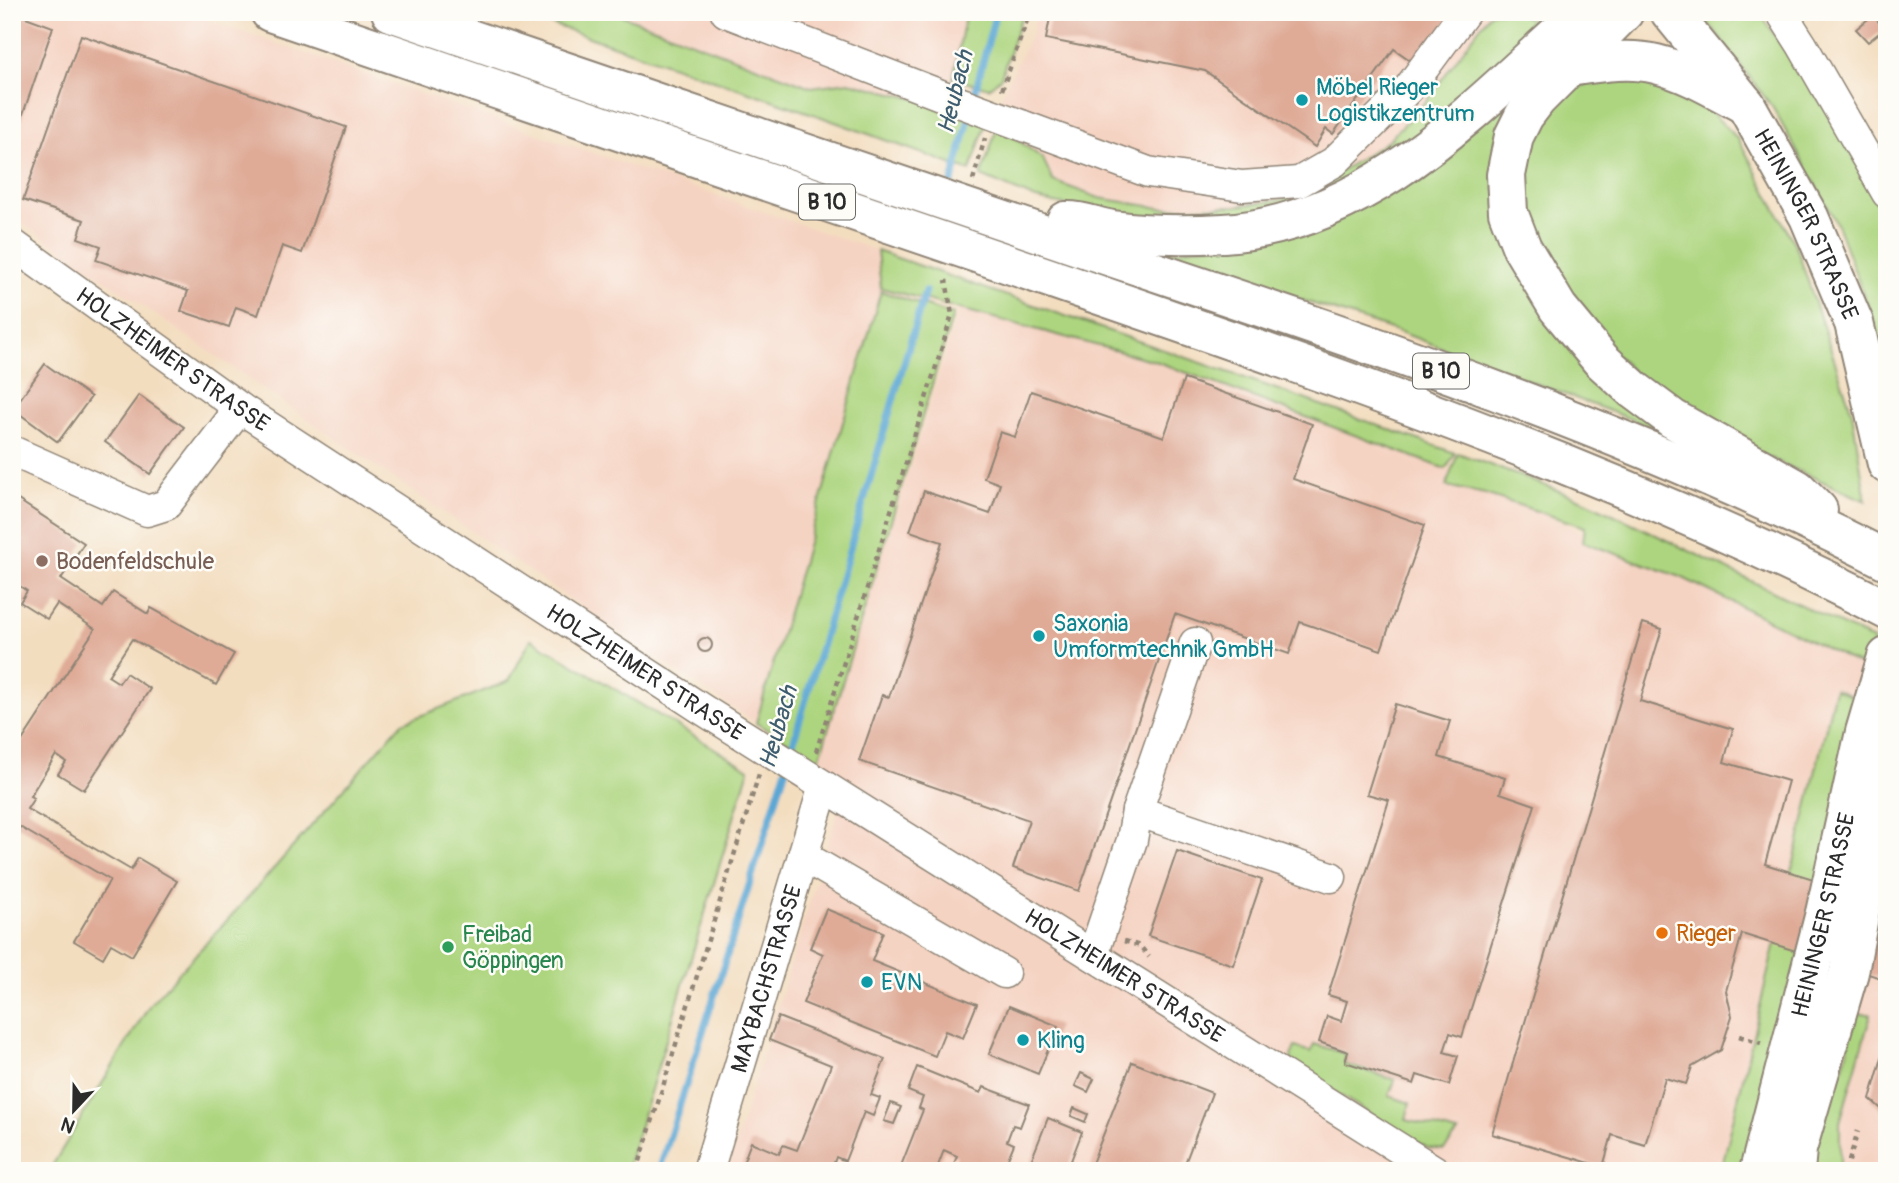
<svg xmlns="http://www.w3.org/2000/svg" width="1899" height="1183" viewBox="0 0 1899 1183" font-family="Pangolin,sans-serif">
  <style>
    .built { fill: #f5d3c2 }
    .green { fill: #add57f; stroke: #6c8055; stroke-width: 2 }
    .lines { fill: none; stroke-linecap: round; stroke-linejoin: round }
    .stream { stroke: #5ba7d4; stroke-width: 7 }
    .building { fill: #dfab97 }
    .minor-casing { stroke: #8f8475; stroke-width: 33 }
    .major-casing { stroke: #8f8475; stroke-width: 42 }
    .highway-casing { stroke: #8f8475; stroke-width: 42 }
    .path { stroke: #8f8475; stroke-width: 4.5; stroke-dasharray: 5 5; stroke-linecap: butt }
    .minor { stroke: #fff; stroke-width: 30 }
    .major { stroke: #fff; stroke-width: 38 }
    .highway { stroke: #fff; stroke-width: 38 }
    .minor-bridge-casing { stroke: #8f8475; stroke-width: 33; stroke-linecap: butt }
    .minor-bridge { stroke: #fff; stroke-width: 30 }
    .culture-dot { fill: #0f9aa8; stroke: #fdfcf7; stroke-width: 2.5 }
    .education-dot { fill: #8d6e63; stroke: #fdfcf7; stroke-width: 2.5 }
    .food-dot { fill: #e8710a; stroke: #fdfcf7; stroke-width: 2.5 }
    .leisure-dot { fill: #2e9e5b; stroke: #fdfcf7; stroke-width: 2.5 }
    .labels { text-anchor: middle; stroke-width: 5; stroke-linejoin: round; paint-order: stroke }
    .shield { fill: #fdfcf7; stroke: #6a6a68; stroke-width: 2 }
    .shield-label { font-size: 21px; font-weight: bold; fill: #2b2b2b }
    .culture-label { font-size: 23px; fill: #0d838f; stroke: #fdfcf7; text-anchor: start }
    .street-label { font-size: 23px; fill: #2b2b2b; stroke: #fdfcf7 }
    .education-label { font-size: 23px; fill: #785e54; stroke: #fdfcf7; text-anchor: start }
    .food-label { font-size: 23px; fill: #c56008; stroke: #fdfcf7; text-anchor: start }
    .leisure-label { font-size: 23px; fill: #27864d; stroke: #fdfcf7; text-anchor: start }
    .water-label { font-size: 24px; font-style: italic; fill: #3e5d6f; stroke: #fdfcf7 }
  </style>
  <rect width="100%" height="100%" fill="#fdfcf7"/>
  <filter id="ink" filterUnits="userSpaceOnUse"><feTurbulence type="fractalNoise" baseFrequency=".0143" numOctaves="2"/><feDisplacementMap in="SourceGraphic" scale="14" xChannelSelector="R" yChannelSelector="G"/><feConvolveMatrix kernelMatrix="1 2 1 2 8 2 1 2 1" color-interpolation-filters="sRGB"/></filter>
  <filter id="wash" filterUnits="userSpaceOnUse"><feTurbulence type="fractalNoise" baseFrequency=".00686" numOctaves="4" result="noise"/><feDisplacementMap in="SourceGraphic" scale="28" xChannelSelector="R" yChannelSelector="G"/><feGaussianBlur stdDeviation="1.57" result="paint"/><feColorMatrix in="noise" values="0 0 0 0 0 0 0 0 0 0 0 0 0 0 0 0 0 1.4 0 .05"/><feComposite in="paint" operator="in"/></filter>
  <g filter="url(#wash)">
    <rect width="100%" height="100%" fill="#f3ddbf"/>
    <!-- built -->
    <g class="built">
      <polygon points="12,12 184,12 877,251 881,291 756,723 625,637 12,216"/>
      <polygon points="613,12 966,12 948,107 849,82 811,87"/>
      <polygon points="1037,12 1491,12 1426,101 1389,140 1339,173 1314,188 1280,200 1238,206 1161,208 1099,198 1053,181 1043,159 998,125 1003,92 1032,33"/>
      <polygon points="959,309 1155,361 1446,469 1747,609 1887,678 1887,1171 727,1171 836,817 849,787 819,760"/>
    </g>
    <!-- green -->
    <g class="green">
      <polygon points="516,12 613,12 811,87 849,82 948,107 987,121 970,171 816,115"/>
      <polygon points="966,12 1023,12 1001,77 989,88 953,79"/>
      <polygon points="1491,12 1515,12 1532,20 1524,40 1421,134 1354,183 1251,220 1120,217 1036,199 981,176 998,125 1043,159 1053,181 1099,198 1161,208 1237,206 1280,200 1314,188 1389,140 1426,101"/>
      <polygon points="1700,12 1759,12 1845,138 1887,225 1887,364 1882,343 1836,222 1773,108"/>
      <polygon points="1564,44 1495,189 1670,434 1400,332 1158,253 1285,234"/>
      <polygon points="1598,77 1649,77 1698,99 1739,140 1797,249 1852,412 1866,501 1730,440 1651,390 1592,331 1529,238 1522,164 1538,119 1565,95"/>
      <polygon points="877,251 1245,378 1455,453 1446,469 1155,361 881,288"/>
      <polygon points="881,291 953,315 819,760 756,723"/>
      <polygon points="1458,453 1586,501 1873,640 1870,670 1681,577 1583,542 1585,527 1485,494 1446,486"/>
      <polygon points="531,639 749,769 626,1171 49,1171 151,1003 254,891 402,723 509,681"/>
      <polygon points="1835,689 1865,702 1744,1171 1721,1171"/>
      <polygon points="1857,1014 1871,1014 1840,1122 1840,1171 1811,1171 1824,1106 1843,1067"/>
      <polygon points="1314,1044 1346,1054 1344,1064 1395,1080 1389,1096 1410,1103 1406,1120 1458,1133 1444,1150 1428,1148 1301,1072 1293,1064 1291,1056 1295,1047 1311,1052"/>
    </g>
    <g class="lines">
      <!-- stream -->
      <g class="stream">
        <polyline points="973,100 996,12"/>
        <polyline points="952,182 970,115"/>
        <polyline points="789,757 925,291"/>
        <polyline points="659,1171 786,768"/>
      </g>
    </g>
    <g id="blocks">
      <!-- building -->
      <g class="building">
        <polygon points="12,12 53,27 13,143 12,143"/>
        <polygon points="1051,12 1458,12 1420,67 1394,49 1333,134 1326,129 1315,147 1205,71 1046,39"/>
        <polygon points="1873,15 1884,29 1868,42 1856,29"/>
        <polygon points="81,35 346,127 302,253 282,246 258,315 236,307 229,327 181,311 188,291 96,260 101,246 78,238 84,220 23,200"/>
        <polygon points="45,364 91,397 58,442 13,409"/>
        <polygon points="1184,379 1312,424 1293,479 1425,525 1381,650 1300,622 1289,654 1175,614 1079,891 1013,868 1029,820 859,761 882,695 889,697 942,542 910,531 924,491 990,514 1000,484 984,478 1000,432 1015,437 1031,391 1164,437"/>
        <polygon points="139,395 184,427 150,474 105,442"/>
        <polygon points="12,496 84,543 61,579 103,607 113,592 148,614 151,608 234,654 216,685 132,639 108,676 119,683 126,673 150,689 84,790 58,774 66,762 56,755 30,796 34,798 27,809 131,870 138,858 177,881 132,956 111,944 103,958 74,941 110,880 18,826 12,835 12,756 95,629 57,604 47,619 20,602 27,591 12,581"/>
        <polygon points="1643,623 1662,629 1640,701 1733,729 1724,762 1788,781 1765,864 1887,902 1887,980 1742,934 1726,991 1732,1016 1721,1050 1692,1067 1686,1084 1665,1078 1645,1145 1612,1135 1603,1167 1492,1134"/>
        <circle cx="705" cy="645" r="7"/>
        <polygon points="1395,704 1450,721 1439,757 1505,778 1500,793 1535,805 1462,1037 1450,1033 1444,1052 1458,1056 1449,1085 1417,1075 1414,1084 1345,1062 1348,1052 1319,1042 1327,1016 1341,1021 1347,1001 1328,995 1389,800 1367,794"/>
        <polygon points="1177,851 1262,880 1233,965 1148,936"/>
        <polygon points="826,909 883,932 872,961 977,1004 963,1038 945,1031 935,1056 803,1003 823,954 810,948"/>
        <polygon points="1009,1006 1058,1026 1038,1074 989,1054"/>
        <polygon points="778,1017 885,1059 871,1095 880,1098 873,1116 864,1112 845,1161 836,1157 831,1171 740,1171 751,1142 779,1154 783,1145 797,1150 831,1065 769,1040"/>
        <polygon points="1886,1044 1887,1044 1887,1114 1870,1099"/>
        <polygon points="1132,1062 1212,1093 1182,1171 1089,1171"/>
        <polygon points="917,1067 981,1093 984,1087 1029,1104 1020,1127 1013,1125 1007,1141 1014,1144 1003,1171 951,1171 957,1156 944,1150 936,1171 899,1171 923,1110 919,1108 923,1097 908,1091"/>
        <polygon points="1081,1073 1094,1079 1088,1092 1075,1086"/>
        <polygon points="891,1103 901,1107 894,1124 884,1121"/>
        <polygon points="1074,1108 1088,1114 1085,1122 1071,1116"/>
        <polygon points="1048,1118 1082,1132 1067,1171 1027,1171"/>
      </g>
    </g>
  </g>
  <g filter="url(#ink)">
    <use href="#blocks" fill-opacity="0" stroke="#8f8475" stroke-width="2"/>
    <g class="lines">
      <!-- minor casing -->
      <g class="minor-casing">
        <g id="minor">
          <polyline points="726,12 956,101"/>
          <polyline points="1781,12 1802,45 1887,193"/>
          <polyline points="1021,125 1148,172 1242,186 1299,182 1334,162 1409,88 1465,12"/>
          <path id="s1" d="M12 244 240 408 705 711 1435 1171"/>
          <polyline points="12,451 147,511 166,505 240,408"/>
          <polyline points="1137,811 1331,877"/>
          <polyline points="803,856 1004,973"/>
          <polyline points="1093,955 1132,840 1137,811 1195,643"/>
          <path id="s2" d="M708 1171 824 786"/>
        </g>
      </g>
      <!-- major casing -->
      <g class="major-casing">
        <g id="major">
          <path id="s3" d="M1670 12 1746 105 1809 217 1854 323 1887 464"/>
          <path id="s4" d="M1759 1171 1825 913 1865 732 1887 657"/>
          <polyline points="1795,1171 1797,1149 1849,972 1887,761"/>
        </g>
      </g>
      <!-- highway casing -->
      <g class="highway-casing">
        <g id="highway">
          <path d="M270 12C541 104 812 196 1082 289 1356 383 1629 478 1887 610"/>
          <path d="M391 12C621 90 851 170 1081 247 1354 338 1630 429 1887 560"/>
          <polyline points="1624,12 1537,99 1524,116 1514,136 1506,175 1508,212 1522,248 1558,308 1601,360 1634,390 1673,419 1797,489 1818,510"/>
          <path d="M1568 67C1596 63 1627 57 1656 64 1688 72 1717 90 1746 105"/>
          <path d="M1066 221C1082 220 1097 228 1113 230 1149 235 1188 235 1224 233 1373 223 1478 104 1582 12"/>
        </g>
      </g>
      <!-- path -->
      <g class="path">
        <polyline points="1002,90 1030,12"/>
        <polyline points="973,180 985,138"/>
        <polyline points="816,752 952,315 946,280"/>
        <polyline points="1124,941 1140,946 1149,957"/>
        <polyline points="1739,1036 1761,1043"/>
        <polyline points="637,1171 759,774"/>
        <polyline points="1846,1171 1858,1131"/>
      </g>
      <!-- minor -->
      <use href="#minor" class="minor"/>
      <!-- major -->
      <use href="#major" class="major"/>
      <!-- highway -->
      <use href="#highway" class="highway"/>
      <!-- minor-bridge casing -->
      <g class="minor-bridge-casing">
        <polyline id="minor-bridge" points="956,101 1021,125"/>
      </g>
      <!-- minor-bridge -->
      <use href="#minor-bridge" class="minor-bridge"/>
    </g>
  </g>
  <!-- markers -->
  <g class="culture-dot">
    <circle cx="1302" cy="100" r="7"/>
    <circle cx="1039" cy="636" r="7"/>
    <circle cx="867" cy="982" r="7"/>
    <circle cx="1023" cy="1040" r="7"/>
  </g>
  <circle class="education-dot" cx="42" cy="561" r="7"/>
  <circle class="food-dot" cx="1662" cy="933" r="7"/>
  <circle class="leisure-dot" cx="448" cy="947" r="7"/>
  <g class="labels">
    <!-- shield labels -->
    <g class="shield">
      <rect x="799" y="184.5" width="56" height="35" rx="5"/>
      <rect x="1413" y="353.5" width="56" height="35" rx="5"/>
    </g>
    <g class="shield-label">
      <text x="827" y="209">B 10</text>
      <text x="1441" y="378">B 10</text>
    </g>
    <!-- culture labels -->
    <g class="culture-label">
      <text x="1316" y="95">Möbel Rieger<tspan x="1316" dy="26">Logistikzentrum</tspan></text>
      <text x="1053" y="631">Saxonia<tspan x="1053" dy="26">Umformtechnik GmbH</tspan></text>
      <text x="881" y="990">EVN</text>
      <text x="1037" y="1048">Kling</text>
    </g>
    <!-- street labels -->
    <g class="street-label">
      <text dy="8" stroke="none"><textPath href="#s3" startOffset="254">HEININGER STRASSE</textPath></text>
      <text dy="8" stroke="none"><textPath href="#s1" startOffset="198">HOLZHEIMER STRASSE</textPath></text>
      <text dy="8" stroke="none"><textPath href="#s1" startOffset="765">HOLZHEIMER STRASSE</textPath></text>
      <text dy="8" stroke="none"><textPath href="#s4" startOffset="264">HEININGER STRASSE</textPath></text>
      <text dy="8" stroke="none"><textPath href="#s1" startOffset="1332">HOLZHEIMER STRASSE</textPath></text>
      <text dy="8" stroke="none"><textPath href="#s2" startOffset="201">MAYBACHSTRASSE</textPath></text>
    </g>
    <!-- education labels -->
    <g class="education-label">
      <text x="56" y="569">Bodenfeldschule</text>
    </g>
    <!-- food labels -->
    <g class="food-label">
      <text x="1676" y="941">Rieger</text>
    </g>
    <!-- leisure labels -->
    <g class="leisure-label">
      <text x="462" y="942">Freibad<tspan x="462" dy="26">Göppingen</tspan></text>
    </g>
    <!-- water labels -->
    <g class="water-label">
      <text transform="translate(955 92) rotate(-76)" y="8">Heubach</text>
      <text transform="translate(778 727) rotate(-74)" y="8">Heubach</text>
    </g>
  </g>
  <!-- margin -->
  <rect width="1899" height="1183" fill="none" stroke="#fdfcf7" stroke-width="42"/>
  <!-- north arrow -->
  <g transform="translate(74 1110) rotate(202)" stroke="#fdfcf7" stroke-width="5" paint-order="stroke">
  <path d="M0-5L12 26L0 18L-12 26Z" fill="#2b2b2b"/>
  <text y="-10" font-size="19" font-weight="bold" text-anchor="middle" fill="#2b2b2b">N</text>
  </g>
</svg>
